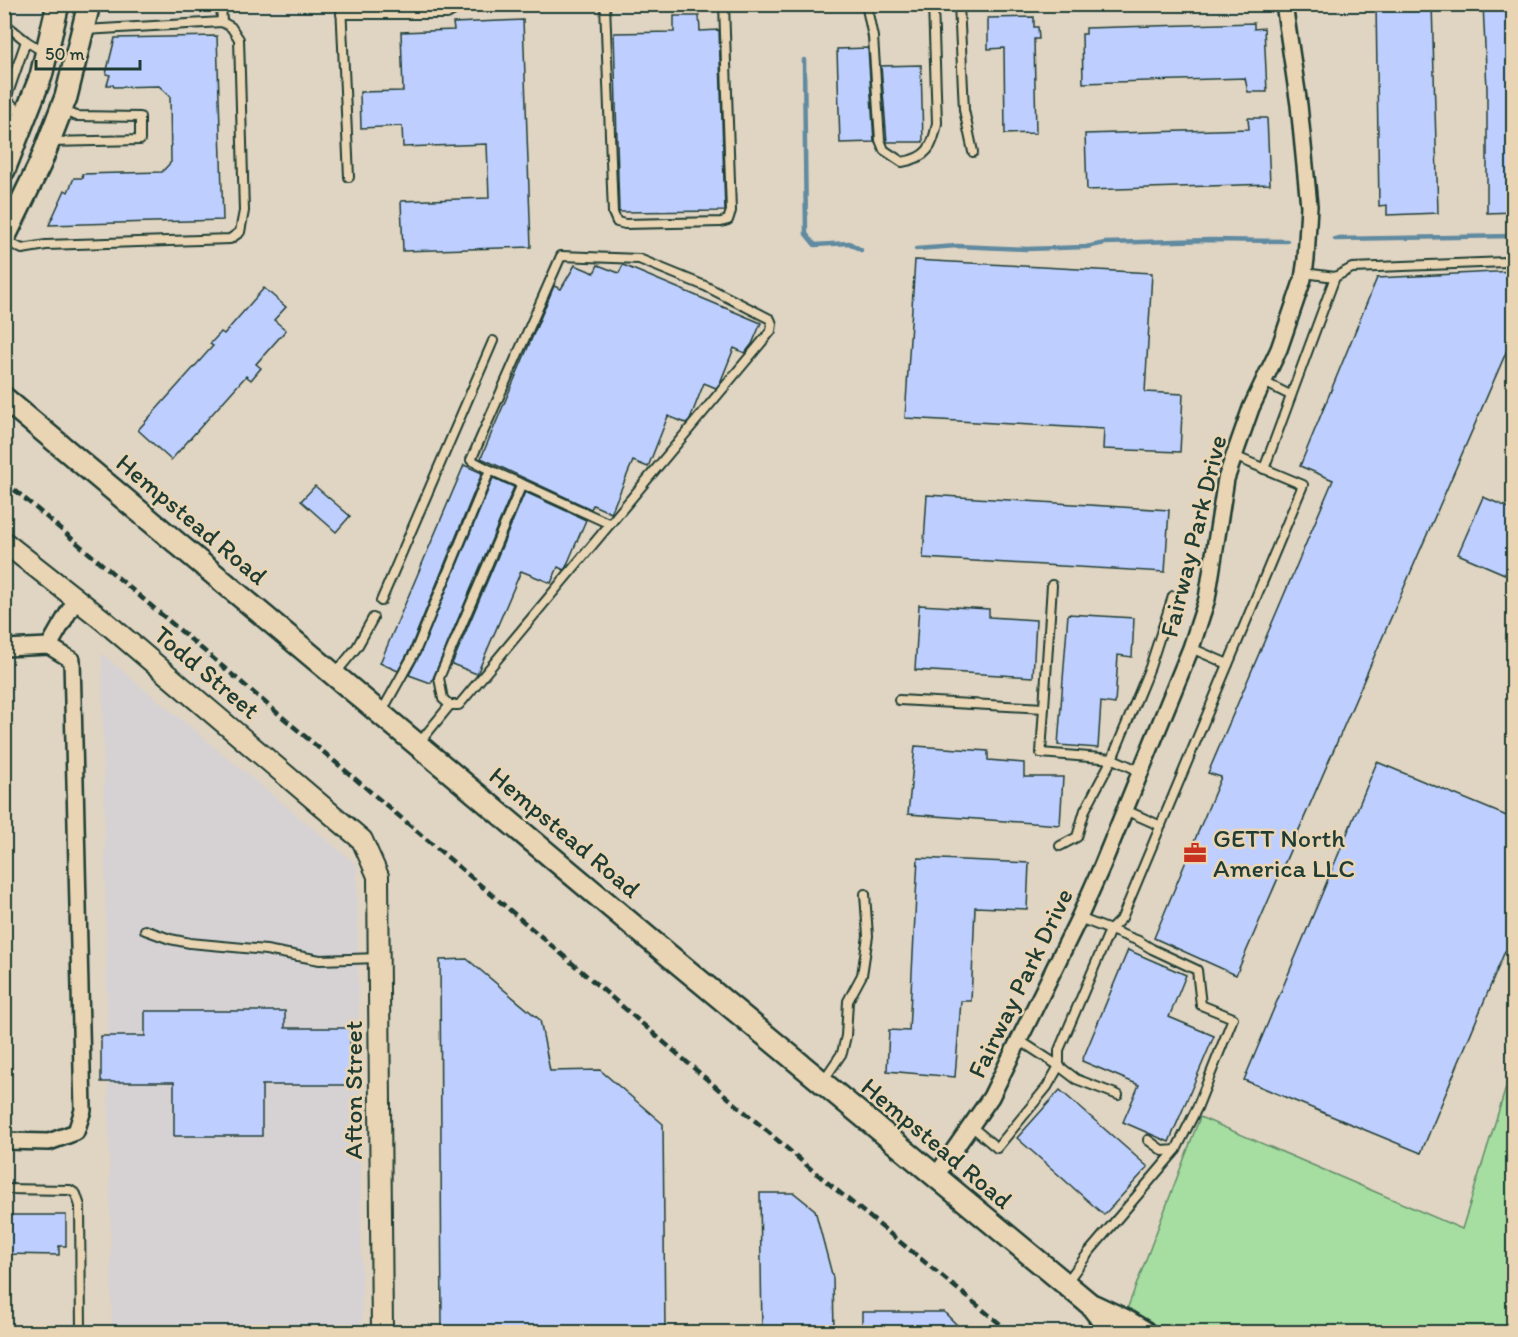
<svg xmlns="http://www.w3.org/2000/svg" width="1518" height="1337" viewBox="0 0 1518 1337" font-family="Itim,sans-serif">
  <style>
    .built { fill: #d6d2d4 }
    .green { fill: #a6dda0; stroke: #628d6a; stroke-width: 1.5 }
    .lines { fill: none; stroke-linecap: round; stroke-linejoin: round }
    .stream { stroke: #618aa0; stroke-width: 4.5 }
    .building { fill: #becfff; stroke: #1f3d34; stroke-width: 1.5 }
    .service-casing { stroke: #1f3d34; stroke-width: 12 }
    .minor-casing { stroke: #1f3d34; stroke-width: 20 }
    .tertiary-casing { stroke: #1f3d34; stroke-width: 24 }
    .secondary-casing { stroke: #1f3d34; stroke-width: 26 }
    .service { stroke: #e9d5b3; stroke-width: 8 }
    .minor { stroke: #e9d5b3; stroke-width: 15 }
    .tertiary { stroke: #e9d5b3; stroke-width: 20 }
    .secondary { stroke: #e9d5b3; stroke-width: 21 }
    .rail { stroke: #1f3d34; stroke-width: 4.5; stroke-dasharray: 9 4.5; stroke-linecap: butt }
    .labels { text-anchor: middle; stroke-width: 5; stroke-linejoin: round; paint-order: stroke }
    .street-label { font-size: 26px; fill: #1f3d34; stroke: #e9d5b3 }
    .poi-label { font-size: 26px; fill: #1f3d34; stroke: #e9d5b3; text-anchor: start }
  </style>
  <rect width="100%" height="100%" fill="#e0d4c2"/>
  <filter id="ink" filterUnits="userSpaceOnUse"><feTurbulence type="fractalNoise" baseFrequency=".0167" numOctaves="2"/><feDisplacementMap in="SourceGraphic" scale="12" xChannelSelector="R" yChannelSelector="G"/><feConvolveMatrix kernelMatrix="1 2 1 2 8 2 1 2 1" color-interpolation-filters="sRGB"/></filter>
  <g filter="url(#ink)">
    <!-- built -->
    <polygon class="built" points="102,654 357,865 362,1332 112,1332"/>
    <!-- green -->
    <polygon class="green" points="1513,1065 1513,1332 1160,1332 1126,1312 1200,1117 1462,1229"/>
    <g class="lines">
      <!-- stream -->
      <g class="stream">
        <polyline points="804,60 806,234 815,245 849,243 861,250"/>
        <polyline points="1335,239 1514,236"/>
        <polyline points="916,249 957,246 1027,249 1086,247 1105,243 1211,240 1287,241"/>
      </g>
    </g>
    <!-- building -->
    <g class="building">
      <polygon points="1376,4 1432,4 1438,213 1387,215 1387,205 1379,206"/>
      <polygon points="1483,4 1514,4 1514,212 1487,213 1487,89"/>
      <polygon points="674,16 699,16 700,31 719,30 725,211 619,212 614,33 674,32"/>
      <polygon points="1034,17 1034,27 1038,27 1039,39 1034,39 1036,133 1005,134 1004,48 988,49 988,18"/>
      <polygon points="523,20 531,247 403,251 401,201 489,198 487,144 403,147 402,126 361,128 360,92 403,91 401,32 454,30 453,23"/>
      <polygon points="1254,23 1254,29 1264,28 1267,92 1248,92 1245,78 1083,83 1082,34 1086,34 1086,28"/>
      <polygon points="217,36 223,220 49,225 65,190 68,192 74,178 83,178 82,174 162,172 171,162 170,96 159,86 114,87 113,85 107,85 110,75 106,74 115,38"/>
      <polygon points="868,48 874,142 840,143 837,49"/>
      <polygon points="921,65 923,142 887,142 881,66"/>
      <polygon points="1248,118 1267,118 1270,184 1087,190 1085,134 1249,129"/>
      <polygon points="915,260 1152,273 1145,392 1183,394 1180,452 1103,449 1104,429 905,418"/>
      <polygon points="575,265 594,273 598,265 619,273 623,265 761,323 752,344 745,353 734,348 720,383 716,388 704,383 690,419 686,423 668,416 648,467 633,461 611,513 593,505 591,509 481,458 554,286 561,289"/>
      <polygon points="1514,271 1514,334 1236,975 1154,938 1221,777 1208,773 1333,480 1300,466 1377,278"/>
      <polygon points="264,288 286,307 274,320 286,330 256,364 261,368 251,380 246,376 171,460 138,430 213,346 210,344 221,332 224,334"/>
      <polygon points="464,465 482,473 410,649 398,671 380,663"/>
      <polygon points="493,478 514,487 431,683 409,675 420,654"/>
      <polygon points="315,486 350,516 336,532 301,501"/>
      <polygon points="525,492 586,520 566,567 564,570 558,567 551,583 521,571 477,674 452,664"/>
      <polygon points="927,495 1169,510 1165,572 923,558"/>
      <polygon points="1483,497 1514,510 1514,578 1458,554"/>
      <polygon points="919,605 989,609 989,617 1036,620 1033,677 915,670"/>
      <polygon points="1068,614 1134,618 1132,657 1118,655 1115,704 1101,702 1098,748 1058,745"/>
      <polygon points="915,746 988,751 988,760 1024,763 1024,777 1063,777 1060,825 908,814"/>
      <polygon points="1377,762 1514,819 1514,955 1505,951 1421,1153 1244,1080"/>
      <polygon points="918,858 1029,863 1027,909 975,907 971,1001 961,1001 955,1077 887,1071 889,1030 909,1031"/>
      <polygon points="1128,950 1186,975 1169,1017 1214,1036 1169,1142 1123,1122 1139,1085 1082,1061"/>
      <polygon points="467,959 540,1020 550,1071 600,1070 663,1124 665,1332 442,1332 440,960"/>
      <polygon points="145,1011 285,1011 285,1028 350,1028 351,1085 262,1085 262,1136 174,1136 174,1082 101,1082 101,1036 145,1036"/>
      <polygon points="1060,1090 1148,1167 1104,1215 1017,1138"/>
      <polygon points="760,1193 794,1193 815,1210 833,1278 834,1332 762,1332"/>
      <polygon points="4,1215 66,1215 66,1246 59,1246 59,1255 4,1254"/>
      <polygon points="862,1312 944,1312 964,1332 862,1332"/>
    </g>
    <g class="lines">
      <!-- service casing -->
      <g class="service-casing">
        <g id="service">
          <polyline points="221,4 222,22"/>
          <polyline points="341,4 349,177"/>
          <polyline points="605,4 613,213 617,222 625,224 721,222 728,220 731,211 724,4"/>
          <path d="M866 4 873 37 880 140 884 150 902 162C927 158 933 147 937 123L933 4"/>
          <polyline points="959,4 964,110 973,152"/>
          <polyline points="341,14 447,14 454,10 455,4"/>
          <polyline points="4,23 26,41 44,52"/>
          <polyline points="24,116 6,99 26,41"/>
          <polyline points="50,142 140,140 140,117 77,116 62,111"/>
          <polyline points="4,240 22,249 46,245 230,239 240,232 244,211 239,39 231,27 222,22 85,30"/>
          <polyline points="1304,273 1335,277 1352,268 1506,262"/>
          <polyline points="1264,382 1290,395"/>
          <polyline points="1264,469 1335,277"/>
          <polyline points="490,470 522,484"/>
          <polyline points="1052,585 1041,753 1113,759 1140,771"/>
          <polyline points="381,601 493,341"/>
          <polyline points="1191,648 1228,664"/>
          <polyline points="335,674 357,647 373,618"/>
          <polyline points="899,700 1044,708"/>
          <polyline points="450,705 443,699 439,678 522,484 610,524"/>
          <polyline points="382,711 415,652 490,470 471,460 561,256 639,259 705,286 770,319 772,324 771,331 459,705 450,705 419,743"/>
          <polyline points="1125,810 1161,826"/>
          <polyline points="1060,846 1077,837 1085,810 1112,759 1150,667 1173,596"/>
          <polyline points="1079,918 1139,941 1152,949 1197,970 1201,1005 1233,1018 1197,1108 1176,1150 1163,1151 1148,1140"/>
          <polyline points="145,930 170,939 190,943 266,950 320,960 378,958"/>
          <polyline points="823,1081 842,1053 846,1036 848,1001 862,975 868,936 865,894"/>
          <polyline points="1118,1095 1076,1079 1059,1066 1059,1050 1110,930 1122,918 1303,485 1234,456"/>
          <polyline points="971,1126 997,1148 1047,1087 1059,1066 1019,1040"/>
          <polyline points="4,1189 70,1190 76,1194 80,1206 81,1332"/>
          <polyline points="1066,1283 1089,1252 1176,1150"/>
        </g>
      </g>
      <!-- minor casing -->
      <g class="minor-casing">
        <g id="minor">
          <polyline points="49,646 76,599"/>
          <polyline points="4,648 49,646 72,660 83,1110 76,1132 49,1142 4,1141"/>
          <polyline points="935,1177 991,1097 1079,918 1102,866 1191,648 1207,599 1226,479 1251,408 1279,349 1303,279 1306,259 1309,206 1299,105 1284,4"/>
        </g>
      </g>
      <!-- tertiary casing -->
      <g class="tertiary-casing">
        <polyline id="tertiary" points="4,542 103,620 362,840 378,876 382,1332"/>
      </g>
      <!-- secondary casing -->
      <g class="secondary-casing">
        <g id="secondary">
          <polyline points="4,170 41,76 58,4"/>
          <polyline points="4,238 40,164 66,97 89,4"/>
          <polyline points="4,398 666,953 1091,1305 1112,1332"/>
          <polyline points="1094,1306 1124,1320 1144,1332"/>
        </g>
      </g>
      <!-- service -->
      <use href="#service" class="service"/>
      <!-- minor -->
      <use href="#minor" class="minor"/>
      <!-- tertiary -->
      <use href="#tertiary" class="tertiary"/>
      <!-- secondary -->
      <use href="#secondary" class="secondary"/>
      <!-- rail -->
      <polyline class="rail" points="4,481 544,939 811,1169 1010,1332"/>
    </g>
  </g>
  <!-- icons -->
  <defs>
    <g id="office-bare" transform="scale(1.8)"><path d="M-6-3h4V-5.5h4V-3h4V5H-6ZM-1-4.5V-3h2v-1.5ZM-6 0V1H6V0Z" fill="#c8321e" stroke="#e9d5b3" stroke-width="2.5" paint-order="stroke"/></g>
  </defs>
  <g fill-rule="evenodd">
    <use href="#office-bare" x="1195" y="853"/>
  </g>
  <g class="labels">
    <!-- street labels -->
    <g class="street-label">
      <text transform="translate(192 519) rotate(40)" y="9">Hempstead Road</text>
      <text transform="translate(1193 536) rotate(-76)" y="9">Fairway Park Drive</text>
      <text transform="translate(207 672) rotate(40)" y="9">Todd Street</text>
      <text transform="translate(565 832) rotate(40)" y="9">Hempstead Road</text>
      <text transform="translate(1020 983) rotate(-64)" y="9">Fairway Park Drive</text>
      <text transform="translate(353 1090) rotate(-90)" y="9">Afton Street</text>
      <text transform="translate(937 1143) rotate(40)" y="9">Hempstead Road</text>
    </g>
    <!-- poi labels -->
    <g class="poi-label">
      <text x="1213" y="847">GETT North<tspan x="1213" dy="30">America LLC</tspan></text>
    </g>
  </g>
  <!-- margin -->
  <rect width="1518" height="1337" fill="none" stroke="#e9d5b3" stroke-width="24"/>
  <rect x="12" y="12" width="1494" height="1313" fill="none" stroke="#1f3d34" stroke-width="2" filter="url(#ink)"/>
  <!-- scale -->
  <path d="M36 60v9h104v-9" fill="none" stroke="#1f3d34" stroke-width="3"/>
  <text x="45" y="60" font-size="18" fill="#1f3d34" stroke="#e9d5b3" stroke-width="4.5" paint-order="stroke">50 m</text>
</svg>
